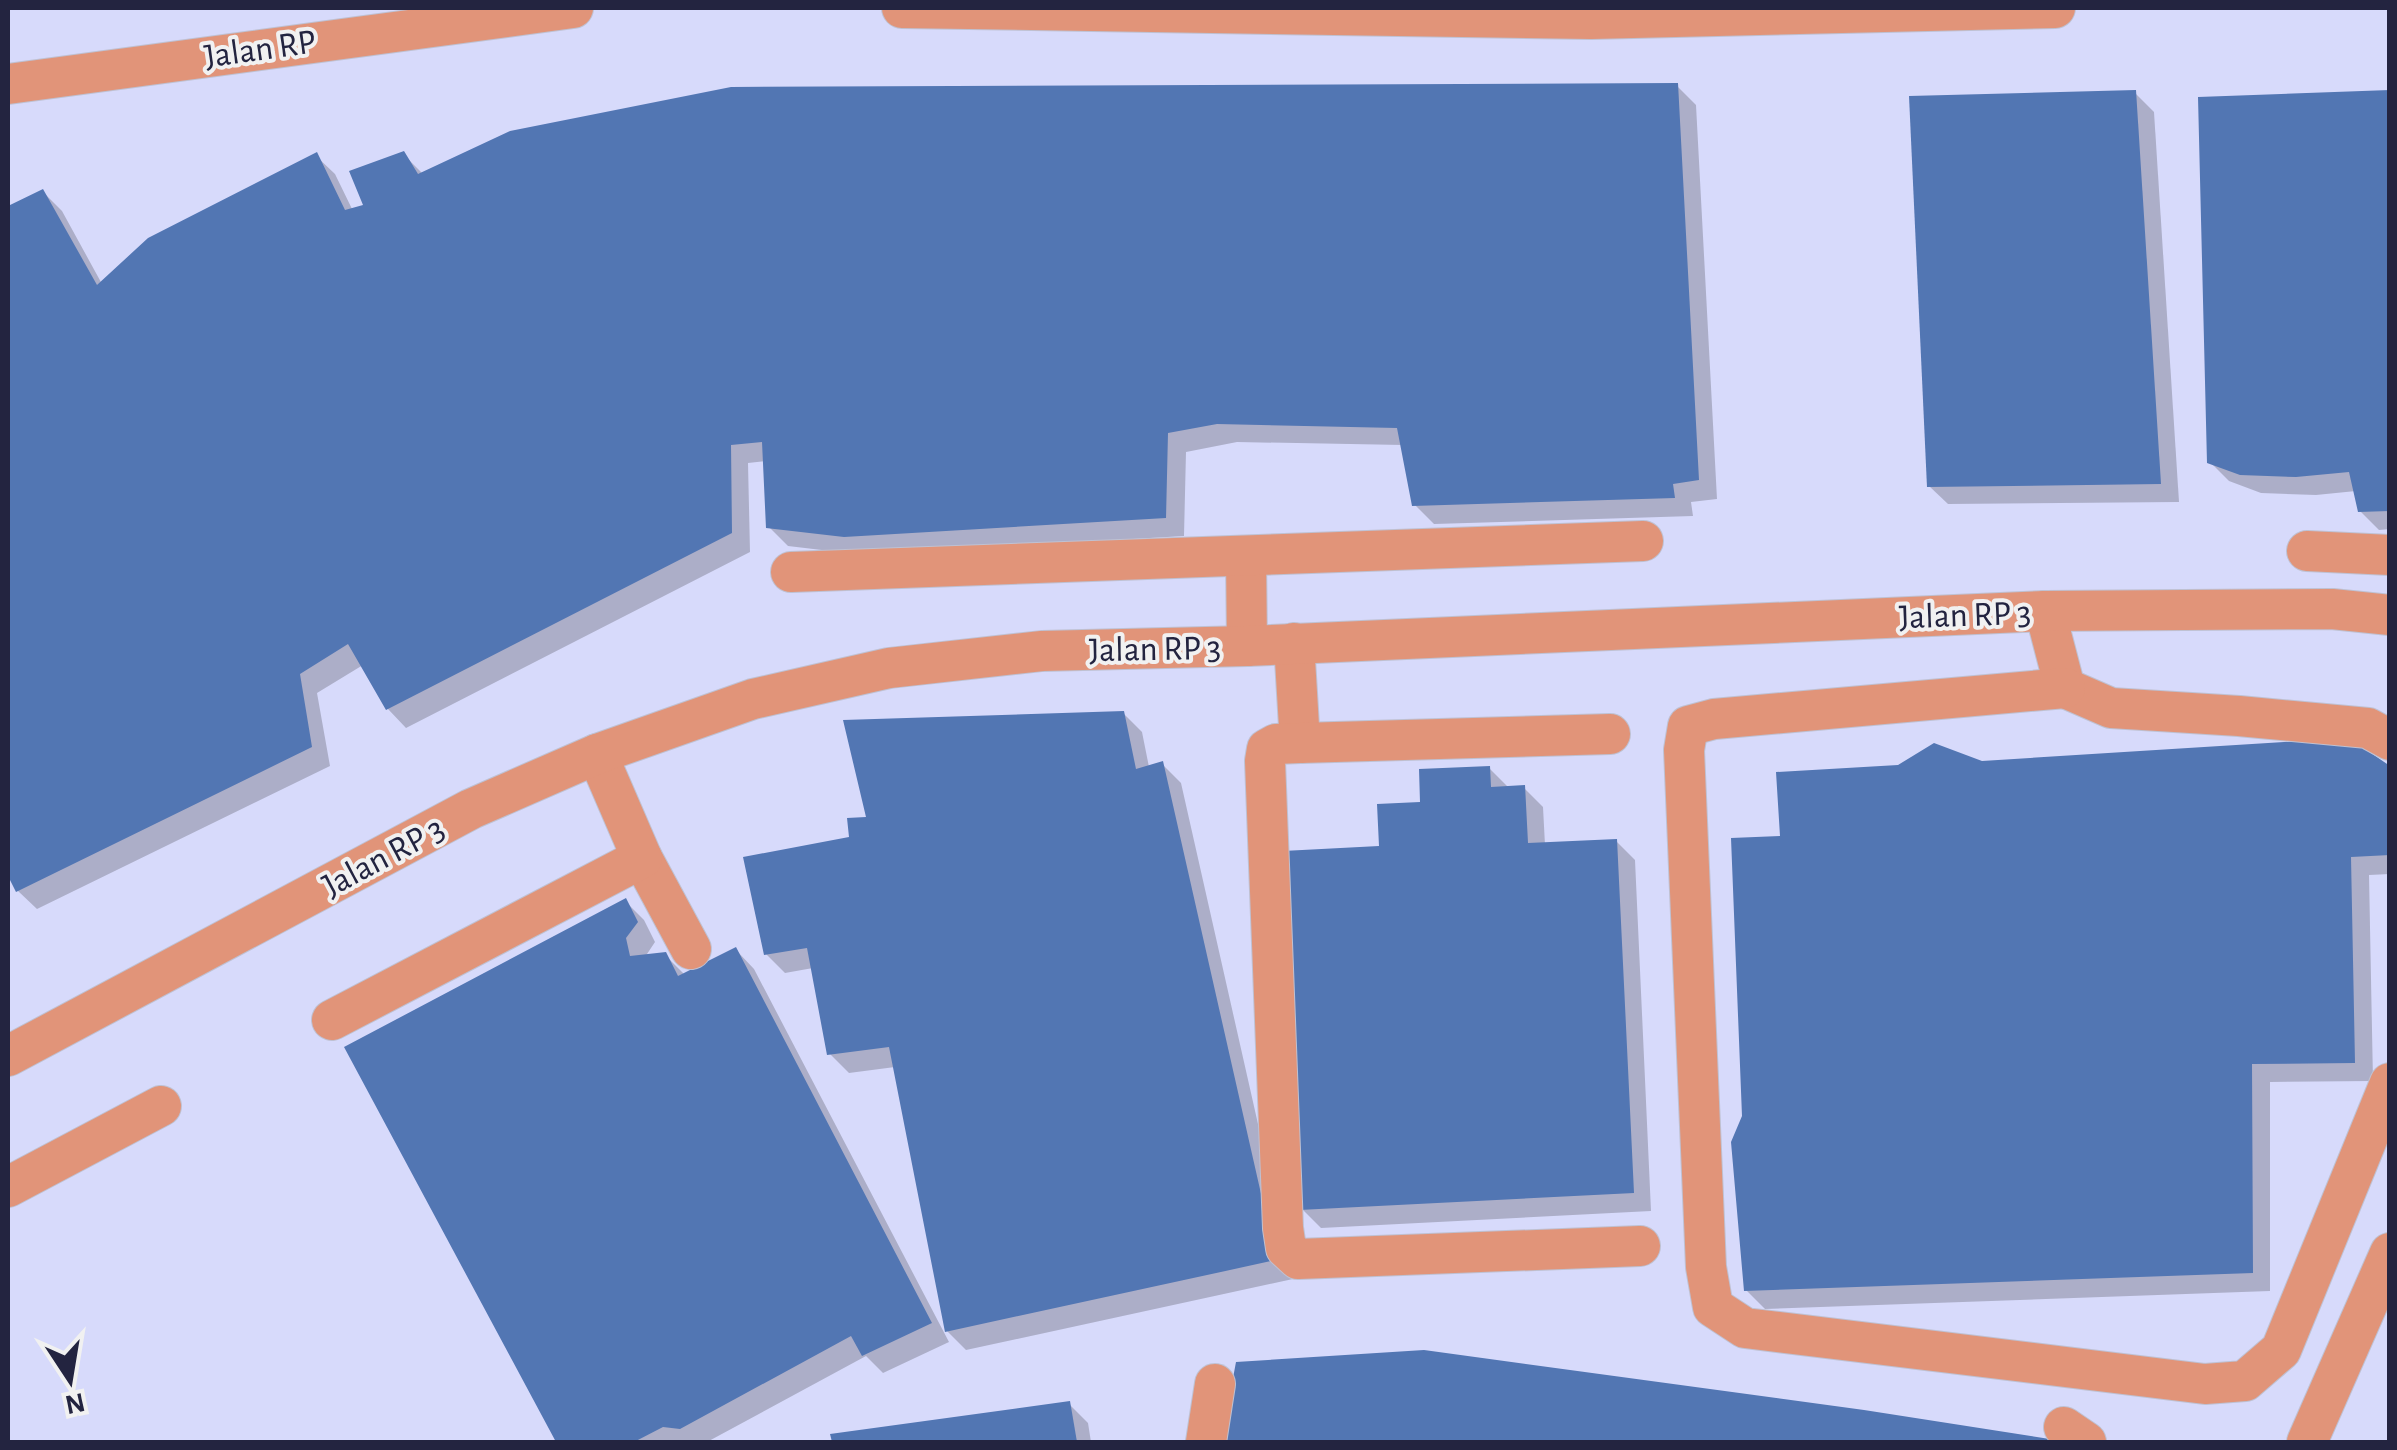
<svg xmlns="http://www.w3.org/2000/svg" width="2397" height="1450" viewBox="0 0 2397 1450" font-family="'Alegreya Sans',sans-serif">
  <style>
    .built { fill: #d7dafb }
    .shadow { fill: #0003 }
    .building { fill: #5276b3 }
    .lines { fill: none; stroke-linecap: round; stroke-linejoin: round }
    .minor-casing { stroke: #bfc1d2; stroke-width: 42 }
    .minor { stroke: #e19479; stroke-width: 40 }
    .labels { text-anchor: middle; stroke-width: 8; stroke-linejoin: round; paint-order: stroke }
    .street-label { font-size: 35px; fill: #232440; stroke: #f1f1f1 }
  </style>
  <rect width="100%" height="100%" fill="#e1e3f2"/>
  <!-- built -->
  <rect class="built" x="8" y="8" width="2381" height="1434"/>
  <!-- shadow -->
  <g class="shadow">
    <polygon points="1677,86 1696,105 1717,499 1691,502 1693,516 1434,524 1415,505 1403,445 1237,442 1186,452 1184,536 864,555 788,546 769,527 766,461 748,463 750,552 406,728 388,709 363,665 317,693 330,766 37,909 18,891 8,871 8,209 43,192 62,211 102,284 316,156 335,174 353,211 366,207 403,154 423,174"/>
    <polygon points="2390,92 2390,529 2379,530 2360,511 2356,491 2316,495 2261,493 2229,481 2210,462"/>
    <polygon points="2135,93 2154,112 2179,502 1948,504 1929,486"/>
    <polygon points="1123,713 1142,732 1149,767 1162,764 1181,783 1293,1279 966,1350 947,1331 895,1067 849,1073 830,1054 813,968 785,973 766,954 869,819"/>
    <polygon points="1981,764 2390,769 2390,874 2369,875 2373,1081 2270,1082 2270,1291 1765,1309 1746,1290 1744,1117 1783,839"/>
    <polygon points="1489,768 1508,787 1524,788 1543,807 1545,845 1616,841 1635,860 1651,1211 1321,1228 1302,1209 1382,848 1423,804"/>
    <polygon points="625,901 644,920 655,942 645,957 665,955 685,975 736,950 754,969 949,1342 883,1373 866,1356 707,1442 558,1442 347,1048"/>
    <polygon points="1238,1364 1864,1413 2054,1442 1223,1442"/>
    <polygon points="1069,1404 1088,1423 1091,1442 834,1442 833,1436"/>
  </g>
  <!-- building -->
  <g class="building">
    <polygon points="1678,83 1699,480 1673,484 1675,498 1412,506 1397,428 1217,424 1168,433 1166,518 844,537 766,528 762,442 731,445 732,533 386,710 348,644 300,674 312,747 16,892 8,876 8,206 43,189 97,285 148,238 317,152 345,210 363,205 349,171 404,151 418,174 510,131 731,87"/>
    <polygon points="2136,90 2161,484 1927,487 1909,96"/>
    <polygon points="2390,90 2390,511 2358,512 2349,472 2296,477 2240,475 2207,463 2198,97"/>
    <polygon points="1124,711 1136,769 1163,761 1276,1260 945,1332 889,1047 827,1055 807,948 764,955 743,857 849,837 847,818 866,817 843,720"/>
    <polygon points="2349,738 2390,766 2390,855 2351,857 2355,1063 2252,1064 2253,1273 1744,1291 1731,1142 1742,1116 1731,838 1780,836 1776,772 1898,765 1934,743 1982,761"/>
    <polygon points="1490,766 1491,787 1525,785 1528,843 1617,839 1634,1193 1299,1210 1283,851 1379,846 1377,804 1420,802 1419,769"/>
    <polygon points="626,898 638,922 626,938 630,956 666,952 678,976 736,947 932,1323 862,1356 851,1336 680,1429 663,1427 634,1442 556,1442 344,1047"/>
    <polygon points="1424,1350 1864,1410 2056,1440 2056,1442 1221,1442 1236,1362"/>
    <polygon points="1070,1401 1077,1442 832,1442 830,1434"/>
  </g>
  <g class="lines">
    <!-- minor casing -->
    <g class="minor-casing">
      <g id="minor">
        <polyline points="902,8 1591,19 2055,8"/>
        <polyline points="8,84 573,8"/>
        <polyline points="2307,551 2390,555"/>
        <polyline points="1246,556 1247,646"/>
        <polyline points="791,572 1643,541"/>
        <polyline points="2045,611 2065,688 2111,708 2239,716 2368,728 2390,740"/>
        <polyline points="1294,643 1300,743"/>
        <polyline points="2065,688 1714,719 1688,726 1684,750 1706,1267 1713,1307 1745,1328 2205,1384 2245,1381 2281,1350 2390,1083"/>
        <polyline points="1610,734 1300,743 1276,744 1267,749 1265,761 1283,1228 1286,1248 1298,1259 1640,1246"/>
        <polyline points="642,858 691,949"/>
        <polyline points="332,1020 642,858 597,754"/>
        <polyline points="8,1056 471,809 597,754 753,699 889,668 1042,651 1247,646 2045,611 2332,609 2390,615"/>
        <polyline points="8,1187 161,1106"/>
        <polyline points="2064,1427 2086,1442"/>
        <polyline points="1206,1442 1215,1384"/>
        <polyline points="2307,1442 2390,1253"/>
      </g>
    </g>
    <!-- minor -->
    <use href="#minor" class="minor"/>
  </g>
  <g class="labels">
    <!-- street labels -->
    <g class="street-label">
      <text transform="translate(260 48) rotate(-8)" y="12">Jalan RP</text>
      <text transform="translate(1965 614) rotate(-2)" y="12">Jalan RP 3</text>
      <text transform="translate(1155 648) rotate(-1)" y="12">Jalan RP 3</text>
      <text transform="translate(383 856) rotate(-28)" y="12">Jalan RP 3</text>
    </g>
  </g>
  <!-- border -->
  <rect width="2397" height="1450" fill="none" stroke="#232440" stroke-width="20"/>
  <!-- north arrow -->
  <g transform="translate(70 1380) rotate(168)" stroke="#f1f1f1" stroke-width="8" paint-order="stroke">
  <path d="M0-8L18 38L0 25L-18 38Z" fill="#232440"/>
  <text y="-15" font-size="28" font-weight="bold" text-anchor="middle" fill="#232440">N</text>
  </g>
</svg>
